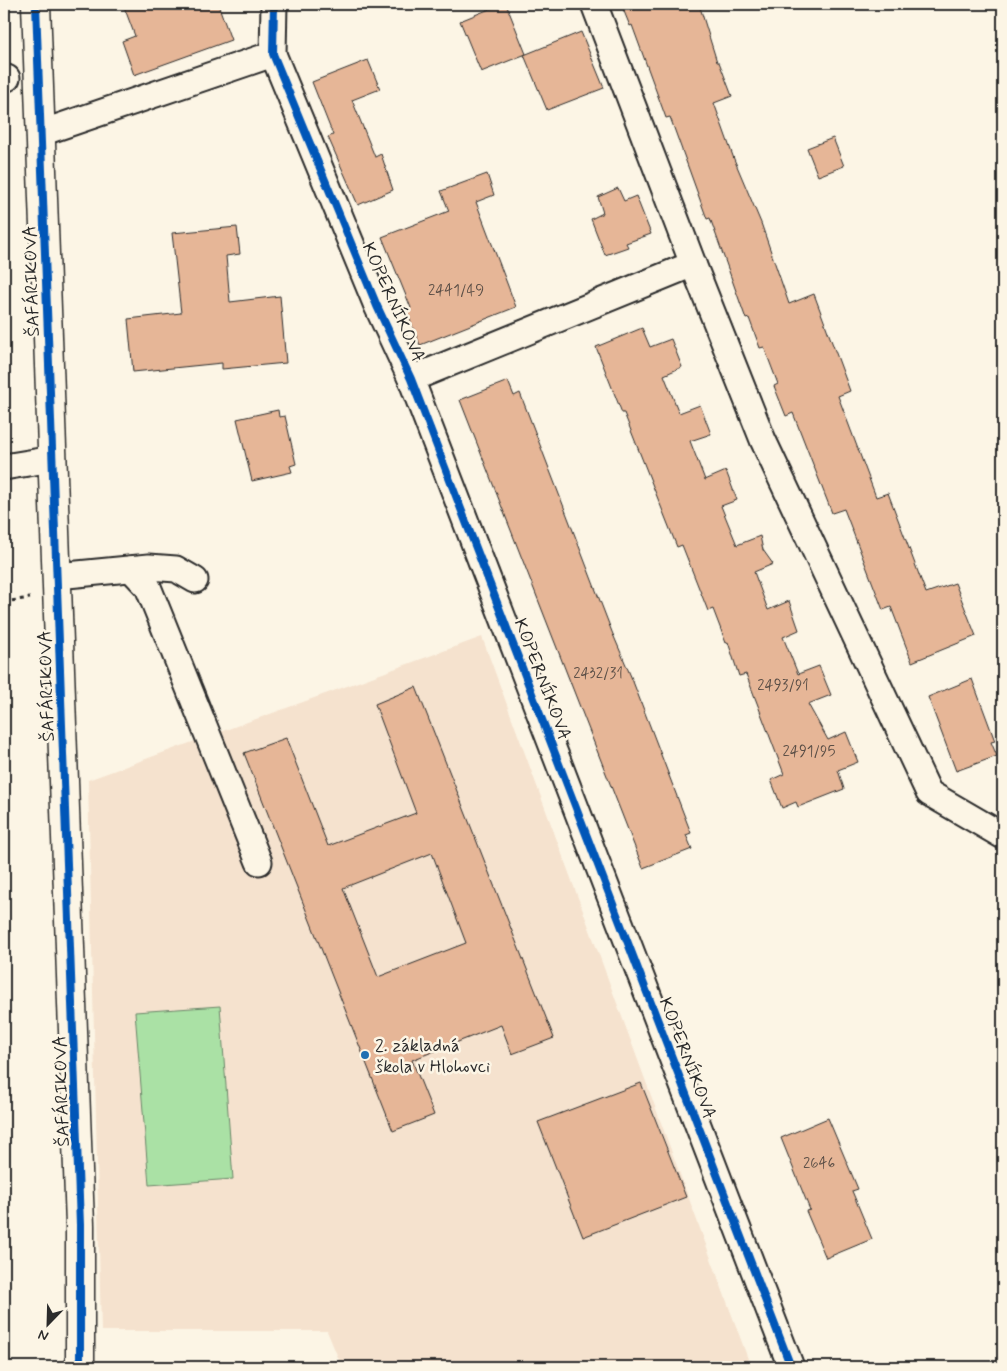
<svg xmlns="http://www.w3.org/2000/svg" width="1007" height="1371" viewBox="0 0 1007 1371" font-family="Mynerve,sans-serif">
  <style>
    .built { fill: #f5e2ce }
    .green { fill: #aae1a5; stroke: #6a8668 }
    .building { fill: #e6b697; stroke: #2b2b2b; fill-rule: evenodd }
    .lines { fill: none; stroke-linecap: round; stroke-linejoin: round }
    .minor-casing { stroke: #2b2b2b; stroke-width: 29 }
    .major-casing { stroke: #2b2b2b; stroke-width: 31 }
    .path { stroke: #2b2b2b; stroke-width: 3; stroke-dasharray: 4 4; stroke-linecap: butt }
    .minor { stroke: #fcf5e5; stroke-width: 25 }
    .major { stroke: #fcf5e5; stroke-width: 28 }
    .cycleway-casing { stroke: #fcf5e5; stroke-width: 11 }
    .cycleway { stroke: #0057b8; stroke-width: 8 }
    .poi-dot { fill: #1f6fb2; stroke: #fcf5e5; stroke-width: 2 }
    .labels { text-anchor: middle; stroke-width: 5; stroke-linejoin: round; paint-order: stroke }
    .number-label { font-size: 15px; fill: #5a4e46 }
    .street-label { font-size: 18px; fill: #2b2b2b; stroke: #fcf5e5 }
    .poi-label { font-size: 18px; fill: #2b2b2b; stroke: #fcf5e5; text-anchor: start }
  </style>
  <rect width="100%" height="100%" fill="#fcf5e5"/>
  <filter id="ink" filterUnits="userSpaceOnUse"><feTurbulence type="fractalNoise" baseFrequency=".02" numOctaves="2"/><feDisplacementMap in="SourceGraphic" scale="10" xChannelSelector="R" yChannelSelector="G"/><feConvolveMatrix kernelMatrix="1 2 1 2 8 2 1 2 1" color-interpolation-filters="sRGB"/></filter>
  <g filter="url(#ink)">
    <!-- built -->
    <polygon class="built" points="482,637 751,1367 342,1367 327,1331 101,1331 88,780"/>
    <!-- green -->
    <polygon class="green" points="220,1006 233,1179 149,1185 135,1012"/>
    <!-- building -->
    <g class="building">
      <polygon points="123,4 218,4 231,40 134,75 122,41 135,36"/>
      <polygon points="502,4 506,4 526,54 481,72 460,21"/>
      <polygon points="621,4 686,4 687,6 699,4 717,62 719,62 732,96 714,103 734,159 761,223 789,304 814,294 850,391 838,396 876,497 888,493 926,593 955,583 976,636 912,662 891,607 883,610 844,509 832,513 793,413 786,416 774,386 778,384 764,347 760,348 749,318 746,319 710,218 707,219 670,117 666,118 632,25 630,26"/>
      <polygon points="581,32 604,88 547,110 524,55"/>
      <polygon points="368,60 380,89 352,100 375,157 381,154 393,190 358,205 328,137 333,135 312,82"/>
      <polygon points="833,138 844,166 818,176 807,148"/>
      <polygon points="487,174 494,195 476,202 516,307 420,345 406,310 411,308 382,237 449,211 441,191"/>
      <polygon points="618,188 624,201 636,196 651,234 626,243 628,247 605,255 591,219 603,213 598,197"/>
      <polygon points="237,227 240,254 226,256 230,302 280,296 286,363 222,369 222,363 133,372 128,319 181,313 172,233"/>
      <polygon points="642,328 650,347 671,339 682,367 664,375 679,413 700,405 711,434 690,441 705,480 726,471 737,500 721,506 737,545 760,536 763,550 773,564 754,572 768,610 789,601 799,630 783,637 798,674 819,666 831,695 808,704 828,740 846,732 858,762 838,770 844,789 798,807 796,802 782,808 771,780 784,774 746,674 739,676 728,642 726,643 713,609 708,611 682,545 677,547 624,413 622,413 596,347"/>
      <polygon points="508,381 514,396 520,393 612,632 632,679 691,833 686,835 692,849 643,868 460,400"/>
      <polygon points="278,410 279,417 285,416 296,464 290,466 292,472 252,481 237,419"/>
      <polygon points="972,679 995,741 991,742 997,756 956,771 928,697"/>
      <path d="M416 687 554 1038 512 1054 501 1025 412 1060 434 1115 393 1131 244 753 286 738 328 846 416 813 375 704ZM432 853 466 943 378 977 343 888Z"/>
      <polygon points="641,1083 686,1197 583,1237 538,1122"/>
      <polygon points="828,1118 858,1189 852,1191 872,1239 826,1258 806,1211 810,1210 781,1138"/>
    </g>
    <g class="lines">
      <!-- minor casing -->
      <g class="minor-casing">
        <g id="minor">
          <polyline points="274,4 273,54 377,306 411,379 791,1367"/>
          <polyline points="594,4 693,264 763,440 929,793 1003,836"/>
          <polyline points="4,77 7,78"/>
          <polyline points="41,133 273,54"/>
          <polyline points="411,379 693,264"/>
          <polyline points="4,467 53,459"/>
          <polyline points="131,569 148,587 259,862"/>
          <polyline points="57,576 149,567 176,569 195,580"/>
        </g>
      </g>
      <!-- major casing -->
      <g class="major-casing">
        <polyline id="major" points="36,4 80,1225 80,1367"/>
      </g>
      <!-- path -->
      <polyline class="path" points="4,602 30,598"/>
      <!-- minor -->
      <use href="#minor" class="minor"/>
      <!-- major -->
      <use href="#major" class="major"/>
      <!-- cycleway casing -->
      <g class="cycleway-casing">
        <g id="cycleway">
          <polyline points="36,4 80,1225 80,1367"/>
          <polyline points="274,4 273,54 377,306 411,379 791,1367"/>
        </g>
      </g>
      <!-- cycleway -->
      <use href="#cycleway" class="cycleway"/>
    </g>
  </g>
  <!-- markers -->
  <circle class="poi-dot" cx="365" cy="1055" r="5"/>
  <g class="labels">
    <!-- number labels -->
    <g class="number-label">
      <text x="456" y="295">2441/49</text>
      <text x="598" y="678">2432/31</text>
      <text x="783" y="690">2493/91</text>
      <text x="809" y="756">2491/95</text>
      <text x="819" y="1168">2646</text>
    </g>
    <!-- street labels -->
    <g class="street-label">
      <text transform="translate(31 281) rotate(-92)" y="6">ŠAFÁRIKOVA</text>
      <text transform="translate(394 302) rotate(66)" y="6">KOPERNÍKOVA</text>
      <text transform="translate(543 679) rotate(69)" y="6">KOPERNÍKOVA</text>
      <text transform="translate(46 686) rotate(-92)" y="6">ŠAFÁRIKOVA</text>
      <text transform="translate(688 1058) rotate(69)" y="6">KOPERNÍKOVA</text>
      <text transform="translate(61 1091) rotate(-92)" y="6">ŠAFÁRIKOVA</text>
    </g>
    <!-- poi labels -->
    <g class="poi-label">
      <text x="375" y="1051">2. základná<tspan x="375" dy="21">škola v Hlohovci</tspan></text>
    </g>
  </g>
  <!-- margin -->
  <rect width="1007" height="1371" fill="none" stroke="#fcf5e5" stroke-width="20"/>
  <rect x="10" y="10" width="987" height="1351" fill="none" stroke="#2b2b2b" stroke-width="2" filter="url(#ink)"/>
  <!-- north arrow -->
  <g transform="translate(48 1324) rotate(203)" stroke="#fcf5e5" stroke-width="4" paint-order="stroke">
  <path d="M0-4L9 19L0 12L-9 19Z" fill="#2b2b2b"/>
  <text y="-8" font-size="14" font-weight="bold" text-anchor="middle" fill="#2b2b2b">N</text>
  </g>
</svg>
